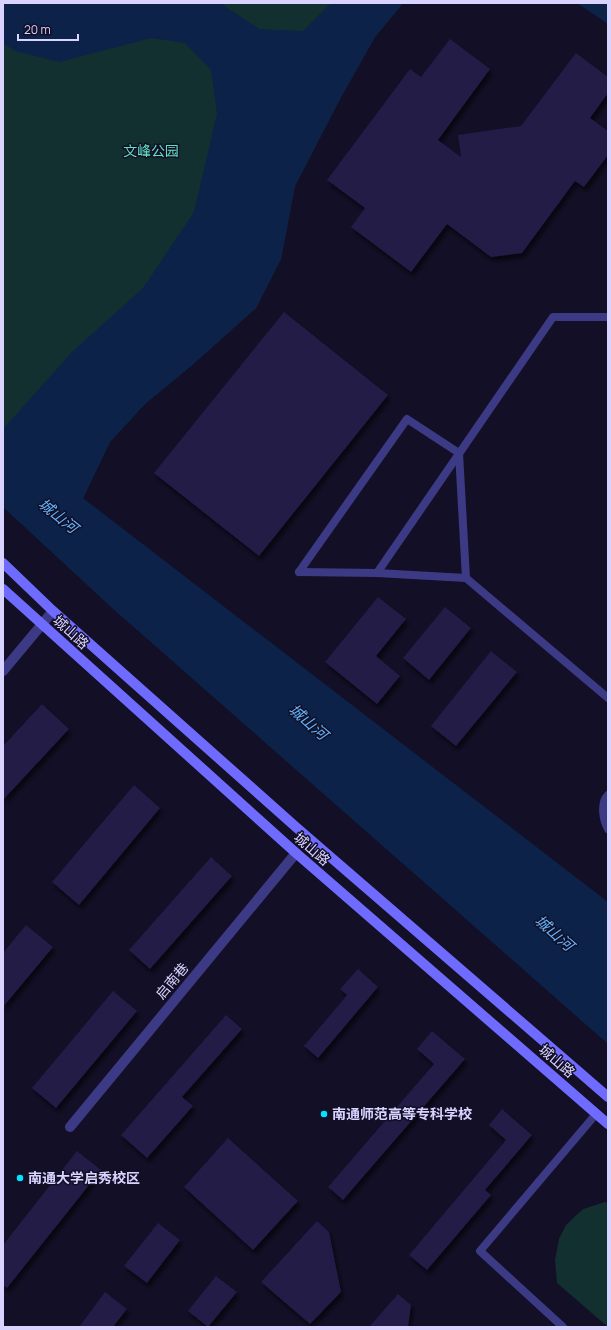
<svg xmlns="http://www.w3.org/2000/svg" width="611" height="1330" viewBox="0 0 611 1330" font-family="Manrope,'Noto Sans SC',sans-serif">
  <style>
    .green { fill: #12302f }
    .water { fill: #0c2248 }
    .building { fill: #241b47; filter: url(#shadow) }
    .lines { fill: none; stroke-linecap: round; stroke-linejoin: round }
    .service { stroke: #3d3a85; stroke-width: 8 }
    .minor { stroke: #3d3a85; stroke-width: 10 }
    .tertiary { stroke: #3d3a85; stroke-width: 10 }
    .secondary { stroke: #6f6bff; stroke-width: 10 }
    .poi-dot { fill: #00e5ff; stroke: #130f26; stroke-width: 1.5 }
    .labels { text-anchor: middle; stroke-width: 3; stroke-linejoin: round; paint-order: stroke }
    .park-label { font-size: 14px; fill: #5fe0c0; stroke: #130f26 }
    .street-label { font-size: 14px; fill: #d9d4ff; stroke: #130f26 }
    .poi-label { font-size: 14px; font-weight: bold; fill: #d9d4ff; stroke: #130f26; text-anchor: start }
    .water-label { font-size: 15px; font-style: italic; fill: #62b6ff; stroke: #130f26 }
  </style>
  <defs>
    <filter id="shadow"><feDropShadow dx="2.5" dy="4.5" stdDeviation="2" flood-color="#0009"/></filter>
  </defs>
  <rect width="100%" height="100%" fill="#130f26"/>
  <!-- green -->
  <g class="green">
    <polygon points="3,3 403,3 375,37 340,99 295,186 281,259 256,308 191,366 145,404 110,442 83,498 3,436"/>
    <polygon points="605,1202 608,1203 608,1327 557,1283 555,1260 559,1239 566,1225 583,1209"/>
  </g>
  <!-- water -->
  <g class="water">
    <polygon points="3,3 224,3 224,6 260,29 303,31 331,3 403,3 375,37 340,99 295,186 281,259 256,308 191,366 145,404 110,442 83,498 608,902 608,1044 112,608 3,507 3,429 73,351 143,288 194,212 217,114 211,70 185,43 151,38 59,62 15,51 3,43"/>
    <polygon points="577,3 608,3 608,24"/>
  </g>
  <!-- building -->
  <g class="building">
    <polygon points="450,39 490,69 438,140 461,157 458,135 521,126 576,53 608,77 608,93 590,118 608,131 608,155 584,187 575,181 522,253 491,257 447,224 411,272 351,227 365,208 327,180 410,69 421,77"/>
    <polygon points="284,312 388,395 259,556 154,473"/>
    <polygon points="378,597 406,619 376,656 400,676 377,704 325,662"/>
    <polygon points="445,607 471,628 429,680 403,658"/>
    <polygon points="491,651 517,672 456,746 431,726"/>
    <polygon points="42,704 69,729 3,800 3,746"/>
    <polygon points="134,785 160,808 79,905 52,882"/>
    <polygon points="211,857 232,876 150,969 129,950"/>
    <polygon points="26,925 53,947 3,1007 3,953"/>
    <polygon points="358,969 378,987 318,1058 304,1046 347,995 340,989"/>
    <polygon points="113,991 137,1011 56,1108 32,1088"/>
    <polygon points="226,1015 242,1029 182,1097 193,1106 147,1158 121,1135"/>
    <polygon points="432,1031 465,1059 343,1200 328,1187 434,1064 417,1049"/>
    <polygon points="502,1109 532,1135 485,1190 491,1195 427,1270 409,1255 506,1140 489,1125"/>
    <polygon points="228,1138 298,1201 253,1250 184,1187"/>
    <polygon points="77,1151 101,1170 7,1288 3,1285 3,1245"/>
    <polygon points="317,1221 329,1232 341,1292 310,1324 261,1282"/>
    <polygon points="158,1223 180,1240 147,1283 124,1266"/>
    <polygon points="216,1276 237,1292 208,1327 188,1311"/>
    <polygon points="105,1292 127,1309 113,1327 79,1327"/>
    <polygon points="398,1294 411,1305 408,1327 369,1327"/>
  </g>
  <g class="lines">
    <!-- service -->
    <g class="service">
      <polyline points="299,572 407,419 459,453 466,578"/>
      <polyline points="299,572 377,573 466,578 608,698"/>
      <polyline points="377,573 553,317 608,317"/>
      <path d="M608 795C600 803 603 820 608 829"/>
      <polyline points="563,1327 480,1251 596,1114"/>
    </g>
    <!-- minor -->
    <polyline class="minor" points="70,1127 296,853"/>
    <!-- tertiary -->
    <polyline class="tertiary" points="3,671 53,611"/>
    <!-- secondary -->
    <g class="secondary">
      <polyline points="3,563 53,611 297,828 608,1097"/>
      <polyline points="3,589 296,853 608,1124"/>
    </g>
  </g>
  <!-- markers -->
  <g class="poi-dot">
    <circle cx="324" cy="1114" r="4"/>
    <circle cx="20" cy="1178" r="4"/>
  </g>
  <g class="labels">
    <!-- park labels -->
    <g class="park-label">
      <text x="151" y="156">文峰公园</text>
    </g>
    <!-- street labels -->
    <g class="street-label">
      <text transform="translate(71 632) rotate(42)" y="5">城山路</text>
      <text transform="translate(312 849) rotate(41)" y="5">城山路</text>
      <text transform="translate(172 981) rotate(-50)" y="5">启南巷</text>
      <text transform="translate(557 1061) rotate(41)" y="5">城山路</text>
    </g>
    <!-- poi labels -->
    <g class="poi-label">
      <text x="332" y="1119">南通师范高等专科学校</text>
      <text x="28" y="1183">南通大学启秀校区</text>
    </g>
    <!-- water labels -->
    <g class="water-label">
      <text transform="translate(58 516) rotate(39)" y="5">城山河</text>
      <text transform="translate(308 722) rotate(41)" y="5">城山河</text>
      <text transform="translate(554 933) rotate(41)" y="5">城山河</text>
    </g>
  </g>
  <!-- border -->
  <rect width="611" height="1330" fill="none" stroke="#d9d4ff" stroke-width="8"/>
  <!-- scale -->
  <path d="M18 34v6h60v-6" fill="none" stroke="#d9d4ff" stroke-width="2"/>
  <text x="24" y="34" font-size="12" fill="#d9d4ff" stroke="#130f26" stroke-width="3" paint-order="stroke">20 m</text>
</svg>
